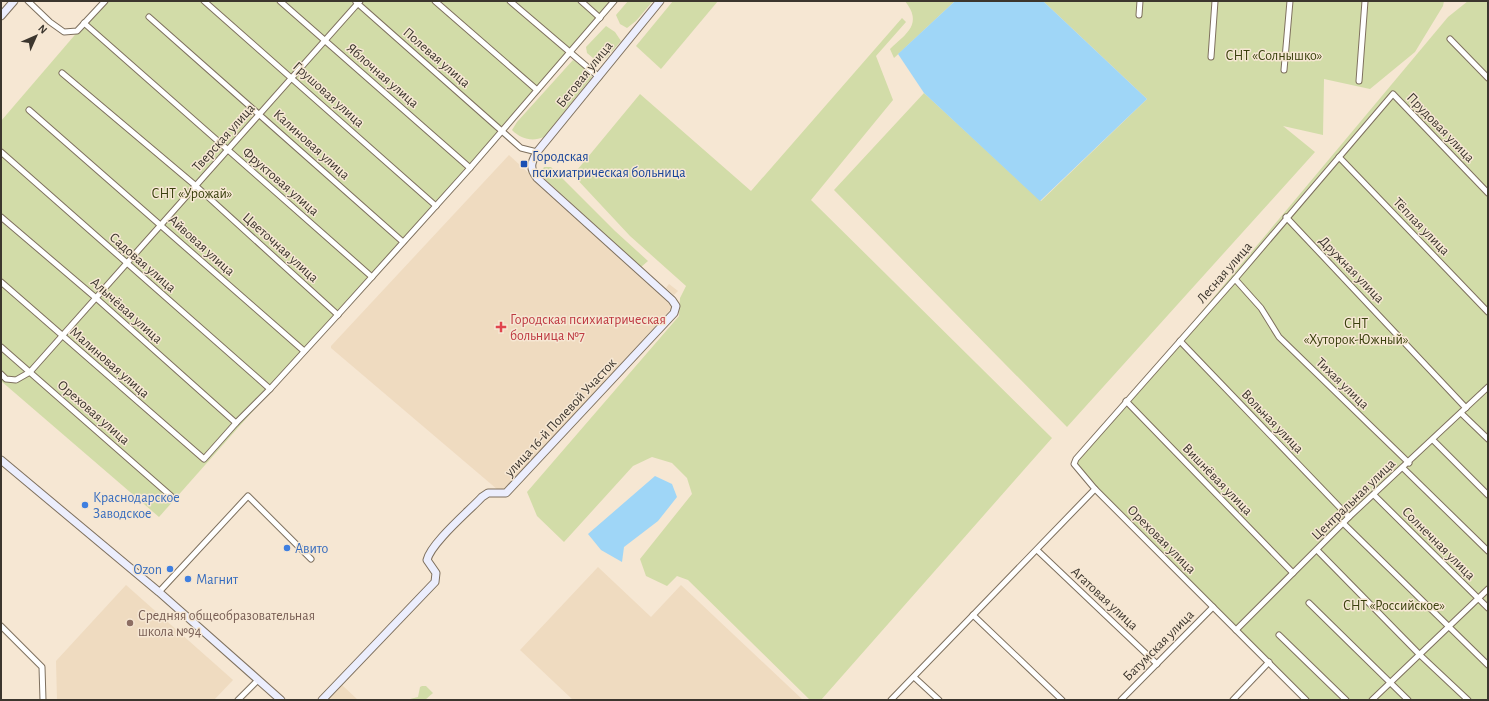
<svg xmlns="http://www.w3.org/2000/svg" width="1489" height="701" viewBox="0 0 1489 701" font-family="'Alegreya Sans',sans-serif">
  <style>
    .built { fill: #efdbc0 }
    .green { fill: #d2dca8 }
    .water { fill: #9fd6f7 }
    .lines { fill: none; stroke-linecap: round; stroke-linejoin: round }
    .street-casing { stroke: #7e705e; stroke-width: 7 }
    .secondary-casing { stroke: #7e705e; stroke-width: 9 }
    .street { stroke: #fff; stroke-width: 5 }
    .secondary { stroke: #eceefd; stroke-width: 7 }
    .transit-dot { fill: #1a4fb4; stroke: #f6e7d3; stroke-width: 1.5 }
    .health-dot { fill: #e0444e; stroke: #f6e7d3; stroke-width: 1.5 }
    .shop-dot { fill: #3f7fe0; stroke: #f6e7d3; stroke-width: 1.5 }
    .education-dot { fill: #8d6e63; stroke: #f6e7d3; stroke-width: 1.5 }
    .labels { text-anchor: middle; stroke-width: 3; stroke-linejoin: round; paint-order: stroke }
    .park-label { font-size: 14px; fill: #3a400d; stroke: #f6e7d3 }
    .street-label { font-size: 14px; fill: #3c362e; stroke: #f6e7d3 }
    .transit-label { font-size: 14px; fill: #164399; stroke: #f6e7d3; text-anchor: start }
    .health-label { font-size: 14px; fill: #be3a42; stroke: #f6e7d3; text-anchor: start }
    .shop-label { font-size: 14px; fill: #366cbe; stroke: #f6e7d3; text-anchor: start }
    .education-label { font-size: 14px; fill: #785e54; stroke: #f6e7d3; text-anchor: start }
  </style>
  <rect width="100%" height="100%" fill="#f6e7d3"/>
  <!-- built -->
  <g class="built">
    <polygon points="509,155 671,304 671,309 509,488 498,490 331,348 331,346"/>
    <polygon points="669,284 678,291 674,295 666,288"/>
    <polygon points="598,567 651,617 681,585 803,700 573,700 520,650"/>
    <polygon points="126,585 233,680 214,700 57,700 56,661"/>
    <polygon points="341,684 358,700 326,700"/>
  </g>
  <!-- green -->
  <g class="green">
    <polygon points="104,1 616,1 159,517 1,381 1,121"/>
    <polygon points="628,1 653,1 636,21 627,28 620,24 616,15"/>
    <polygon points="673,1 718,1 661,69 636,46"/>
    <path d="M905 1H955L894 58 890 49C907 33 923 24 905 1Z"/>
    <polygon points="1043,1 1444,1 1443,6 1415,52 1370,89 1324,79 1323,135 1283,126 1315,152 1067,427 834,190 924,93 1041,201 1147,99"/>
    <polygon points="1468,1 1488,1 1488,700 1306,700 1095,489 1075,463 1448,17"/>
    <polygon points="902,18 906,22 876,56 893,100 811,200 1052,438 821,700 810,700 688,580 677,576 667,586 646,576 640,559 692,494 687,478 672,463 652,457 633,466 564,542 537,516 527,492 679,316 680,298 686,286 630,236 573,175 640,94 751,191"/>
    <polygon points="606,26 615,32 621,41 607,57 599,63 587,53 586,47"/>
    <path d="M573 60 588 71 592 77 544 137C532 142 521 139 512 130L517 122Z"/>
    <polygon points="544,167 551,167 615,231 648,261 641,267 545,179 542,170"/>
    <polygon points="422,686 426,686 433,693 425,700 406,700 418,697 420,687"/>
  </g>
  <!-- water -->
  <g class="water">
    <polygon points="955,1 1043,1 1147,99 1040,201 924,93 898,54"/>
    <polygon points="655,476 672,484 677,497 658,521 624,547 622,562 601,550 588,534"/>
  </g>
  <g class="lines">
    <!-- street casing -->
    <g class="street-casing">
      <g id="street">
        <polyline points="28,1 50,22 64,32 77,31 105,1"/>
        <polyline points="204,1 436,206"/>
        <polyline points="280,1 470,168"/>
        <polyline points="435,1 537,90"/>
        <polyline points="510,1 599,77"/>
        <polyline points="581,1 600,18"/>
        <polyline points="356,2 521,148 537,152"/>
        <polyline points="1139,15 1140,1"/>
        <polyline points="149,17 403,242"/>
        <polyline points="84,23 372,277"/>
        <polyline points="1450,39 1488,78"/>
        <polyline points="1211,57 1215,1"/>
        <polyline points="1284,70 1290,1"/>
        <polyline points="62,73 196,186 338,315"/>
        <polyline points="1359,81 1365,1"/>
        <polyline points="29,110 304,351"/>
        <polyline points="1,152 270,389"/>
        <polyline points="1339,157 1488,312"/>
        <polyline points="1,217 96,298 236,423"/>
        <polyline points="1286,217 1466,408"/>
        <polyline points="1235,279 1261,308 1279,337 1409,463"/>
        <polyline points="1,282 204,459 236,423 270,389 344,308 470,168 614,1"/>
        <polyline points="1180,341 1349,517"/>
        <polyline points="1,347 171,496"/>
        <polyline points="1,374 6,379 16,380 30,372 360,1"/>
        <polyline points="1126,401 1293,573"/>
        <polyline points="1461,413 1488,439"/>
        <polyline points="1433,440 1488,495"/>
        <polyline points="1403,468 1488,551"/>
        <polyline points="1374,495 1488,608"/>
        <polyline points="1343,523 1488,665"/>
        <polyline points="1037,550 1157,664"/>
        <polyline points="1317,550 1420,655 1468,700"/>
        <polyline points="159,592 248,496 311,559"/>
        <polyline points="1309,603 1408,700"/>
        <polyline points="973,615 1062,700"/>
        <polyline points="1,626 42,667 43,700"/>
        <polyline points="1236,630 1349,517 1488,387"/>
        <polyline points="1279,635 1346,700"/>
        <polyline points="914,677 939,700"/>
        <polyline points="238,700 258,680"/>
        <polyline points="891,700 1095,489"/>
        <polyline points="1121,700 1213,607"/>
        <polyline points="1233,700 1269,662"/>
        <polyline points="1306,700 1095,489 1074,464 1076,459 1235,279 1393,94 1488,193"/>
        <polyline points="1372,700 1488,589"/>
      </g>
    </g>
    <!-- secondary casing -->
    <g class="secondary-casing">
      <g id="secondary">
        <polyline points="1,16 14,1"/>
        <polyline points="1,460 159,592 281,700"/>
        <path d="M322 700 435 582 436 573 427 560C431 543 469 511 482 497L488 493H506L674 313 676 306 672 300 537 178C529 168 531 163 537 152L660 1"/>
      </g>
    </g>
    <!-- street -->
    <use href="#street" class="street"/>
    <!-- secondary -->
    <use href="#secondary" class="secondary"/>
  </g>
  <!-- markers -->
  <rect class="transit-dot" x="520" y="160" width="8" height="8" rx="2"/>
  <path class="health-dot" d="M499 321h4v4h4v4h-4v4h-4v-4h-4v-4h4z"/>
  <g class="shop-dot">
    <circle cx="85" cy="505" r="4"/>
    <circle cx="287" cy="548" r="4"/>
    <circle cx="170" cy="569" r="4"/>
    <circle cx="188" cy="579" r="4"/>
  </g>
  <circle class="education-dot" cx="130" cy="623" r="4"/>
  <g class="labels">
    <!-- park labels -->
    <g class="park-label">
      <text x="1274" y="60">СНТ «Солнышко»</text>
      <text x="192" y="198">СНТ «Урожай»</text>
      <text x="1356" y="328">СНТ<tspan x="1356" dy="16">«Хуторок-Южный»</tspan></text>
      <text x="1394" y="610">СНТ «Российское»</text>
    </g>
    <!-- street labels -->
    <g class="street-label">
      <text transform="translate(437 57) rotate(41)" y="5">Полевая улица</text>
      <text transform="translate(584 74) rotate(-51)" y="5">Беговая улица</text>
      <text transform="translate(383 75) rotate(41)" y="5">Яблочная улица</text>
      <text transform="translate(329 94) rotate(42)" y="5">Грушовая улица</text>
      <text transform="translate(1441 127) rotate(46)" y="5">Прудовая улица</text>
      <text transform="translate(223 137) rotate(-48)" y="5">Тверская улица</text>
      <text transform="translate(312 144) rotate(42)" y="5">Калиновая улица</text>
      <text transform="translate(281 181) rotate(41)" y="5">Фруктовая улица</text>
      <text transform="translate(1422 226) rotate(46)" y="5">Тёплая улица</text>
      <text transform="translate(202 245) rotate(42)" y="5">Айвовая улица</text>
      <text transform="translate(281 247) rotate(42)" y="5">Цветочная улица</text>
      <text transform="translate(143 262) rotate(41)" y="5">Садовая улица</text>
      <text transform="translate(1352 269) rotate(46)" y="5">Дружная улица</text>
      <text transform="translate(1224 272) rotate(-49)" y="5">Лесная улица</text>
      <text transform="translate(127 310) rotate(42)" y="5">Алычёвая улица</text>
      <text transform="translate(110 362) rotate(41)" y="5">Малиновая улица</text>
      <text transform="translate(1343 383) rotate(44)" y="5">Тихая улица</text>
      <text transform="translate(94 412) rotate(41)" y="5">Ореховая улица</text>
      <text transform="translate(560 417) rotate(-47)" y="5">улица 16-й Полевой Участок</text>
      <text transform="translate(1273 421) rotate(46)" y="5">Вольная улица</text>
      <text transform="translate(1218 479) rotate(46)" y="5">Вишнёвая улица</text>
      <text transform="translate(1353 499) rotate(-44)" y="5">Центральная улица</text>
      <text transform="translate(1162 539) rotate(45)" y="5">Ореховая улица</text>
      <text transform="translate(1439 543) rotate(45)" y="5">Солнечная улица</text>
      <text transform="translate(1105 598) rotate(43)" y="5">Агатовая улица</text>
      <text transform="translate(1158 645) rotate(-45)" y="5">Батумская улица</text>
    </g>
    <!-- transit labels -->
    <g class="transit-label">
      <text x="532" y="161">Городская<tspan x="532" dy="16">психиатрическая больница</tspan></text>
    </g>
    <!-- health labels -->
    <g class="health-label">
      <text x="510" y="324">Городская психиатрическая<tspan x="510" dy="16">больница №7</tspan></text>
    </g>
    <!-- shop labels -->
    <g class="shop-label">
      <text x="93" y="502">Краснодарское<tspan x="93" dy="16">Заводское</tspan></text>
      <text x="295" y="553">Авито</text>
      <text x="162" y="574" text-anchor="end">Ozon</text>
      <text x="196" y="584">Магнит</text>
    </g>
    <!-- education labels -->
    <g class="education-label">
      <text x="138" y="620">Средняя общеобразовательная<tspan x="138" dy="16">школа №94</tspan></text>
    </g>
  </g>
  <!-- border -->
  <rect width="1489" height="701" fill="none" stroke="#3c362e" stroke-width="4"/>
  <!-- north arrow -->
  <g transform="translate(36 36) rotate(45)" stroke="#f6e7d3" stroke-width="3" paint-order="stroke">
  <path d="M0-3L7 15L0 10L-7 15Z" fill="#3c362e"/>
  <text y="-6" font-size="11" font-weight="bold" text-anchor="middle" fill="#3c362e">N</text>
  </g>
</svg>
